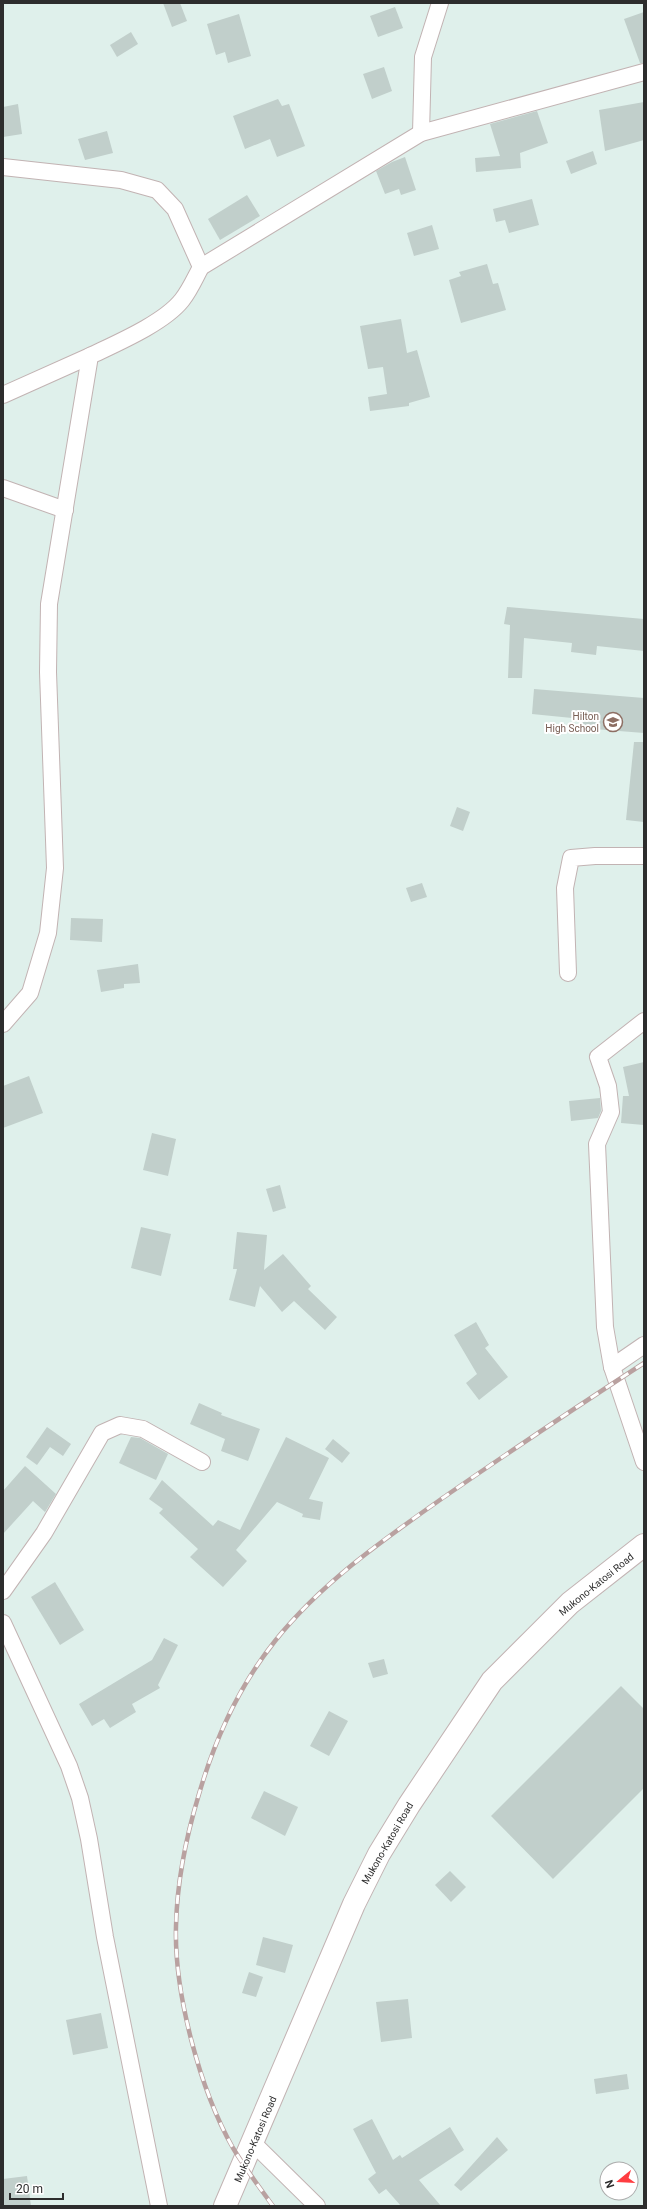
<svg xmlns="http://www.w3.org/2000/svg" width="647" height="2209" viewBox="0 0 647 2209" font-family="Roboto,sans-serif">
  <style>
    .building { fill: #c1cfcb }
    .lines { fill: none; stroke-linecap: round; stroke-linejoin: round }
    .street-casing { stroke: #c2b3b3; stroke-width: 18 }
    .secondary-casing { stroke: #c2b3b3; stroke-width: 24 }
    .street { stroke: #fff; stroke-width: 16 }
    .secondary { stroke: #fff; stroke-width: 22 }
    .rail-casing { stroke: #b9a1a0; stroke-width: 4.5 }
    .rail { stroke: #fff; stroke-width: 3; stroke-dasharray: 9; stroke-linecap: butt }
    .labels { text-anchor: middle; stroke-width: 4; stroke-linejoin: round; paint-order: stroke }
    .education-label { font-size: 10px; fill: #785e54; stroke: #fff; text-anchor: end }
    .street-label { font-size: 10px; fill: #2d2d2d; stroke: #fff }
  </style>
  <rect width="100%" height="100%" fill="#dff0eb"/>
  <!-- building -->
  <g class="building">
    <polygon points="163,3 180,3 187,21 172,27"/>
    <polygon points="395,7 403,28 378,37 370,16"/>
    <polygon points="644,12 644,63 640,63 624,19"/>
    <polygon points="239,14 251,56 228,63 225,52 216,55 207,24"/>
    <polygon points="131,32 138,44 117,57 110,45"/>
    <polygon points="384,67 392,91 372,99 363,74"/>
    <polygon points="278,99 282,106 289,104 305,146 277,157 270,139 245,149 233,116"/>
    <polygon points="644,102 644,140 605,151 599,110"/>
    <polygon points="18,104 22,134 3,137 3,107"/>
    <polygon points="537,111 548,143 520,153 521,168 476,172 475,158 500,156 490,124"/>
    <polygon points="107,131 113,153 85,160 78,139"/>
    <polygon points="593,151 597,164 571,174 566,161"/>
    <polygon points="405,157 416,190 401,195 399,189 385,194 376,171 392,162"/>
    <polygon points="247,195 260,216 220,240 208,219"/>
    <polygon points="532,199 539,225 509,233 505,220 496,222 493,209"/>
    <polygon points="432,225 439,249 414,256 407,233"/>
    <polygon points="487,264 493,284 498,283 506,310 461,323 449,280 461,276 459,272"/>
    <polygon points="401,319 407,353 417,350 430,397 409,403 409,406 370,411 368,397 387,394 383,367 368,369 360,326"/>
    <polygon points="507,607 644,619 644,651 597,646 596,655 571,652 572,643 524,638 522,678 508,678 510,625 504,624"/>
    <polygon points="534,689 644,698 644,733 581,728 582,719 532,714"/>
    <polygon points="634,742 644,742 644,822 626,820"/>
    <polygon points="457,807 470,812 463,831 450,826"/>
    <polygon points="422,883 427,897 411,902 406,888"/>
    <polygon points="71,918 103,919 102,942 70,940"/>
    <polygon points="138,964 140,983 124,984 124,988 101,992 97,970"/>
    <polygon points="644,1062 644,1125 621,1123 623,1096 629,1096 623,1067"/>
    <polygon points="29,1076 43,1113 3,1128 3,1086"/>
    <polygon points="600,1098 601,1111 598,1118 571,1121 569,1101"/>
    <polygon points="152,1133 176,1139 168,1176 143,1170"/>
    <polygon points="280,1185 286,1208 273,1212 266,1189"/>
    <polygon points="141,1227 171,1234 161,1276 131,1268"/>
    <polygon points="237,1232 267,1235 264,1270 283,1254 311,1286 308,1289 337,1317 325,1330 294,1301 282,1312 260,1286 255,1307 229,1300 237,1269 233,1269"/>
    <polygon points="476,1322 489,1345 485,1348 508,1377 479,1400 466,1383 477,1374 454,1335"/>
    <polygon points="199,1403 222,1413 221,1415 260,1429 248,1461 221,1451 225,1439 190,1424"/>
    <polygon points="47,1427 71,1444 63,1456 50,1447 37,1465 26,1457"/>
    <polygon points="131,1437 140,1438 168,1454 156,1480 119,1463"/>
    <polygon points="286,1437 329,1458 309,1499 323,1502 320,1520 302,1517 303,1514 277,1502 236,1550 247,1561 223,1587 190,1557 198,1549 159,1513 163,1509 149,1499 162,1480 213,1526 218,1520 240,1530"/>
    <polygon points="333,1439 350,1453 342,1463 325,1449"/>
    <polygon points="25,1466 56,1494 45,1512 33,1501 3,1534 3,1491"/>
    <polygon points="55,1582 84,1630 60,1645 31,1597"/>
    <polygon points="164,1638 178,1645 158,1685 160,1688 132,1704 136,1712 110,1728 104,1719 92,1726 79,1704 152,1660"/>
    <polygon points="384,1659 388,1674 373,1678 368,1663"/>
    <polygon points="621,1686 644,1709 644,1788 553,1879 491,1816"/>
    <polygon points="329,1711 348,1721 329,1756 310,1746"/>
    <polygon points="264,1791 298,1807 285,1836 251,1818"/>
    <polygon points="450,1871 466,1887 451,1902 435,1885"/>
    <polygon points="263,1937 293,1945 285,1973 256,1965"/>
    <polygon points="249,1972 263,1977 256,1997 242,1993"/>
    <polygon points="408,1999 412,2038 381,2042 376,2002"/>
    <polygon points="101,2013 108,2048 73,2055 66,2020"/>
    <polygon points="627,2074 629,2089 596,2094 594,2079"/>
    <polygon points="372,2119 393,2160 400,2155 402,2158 450,2127 464,2150 419,2180 441,2206 401,2206 386,2189 379,2194 368,2179 376,2173 353,2129"/>
    <polygon points="497,2137 508,2150 461,2191 454,2185"/>
    <polygon points="27,2176 31,2206 3,2206 3,2179"/>
  </g>
  <g class="lines">
    <!-- street casing -->
    <g class="street-casing">
      <g id="street">
        <polyline points="421,133 423,57 440,3"/>
        <polyline points="3,167 121,180 157,190 175,209 201,267"/>
        <polyline points="3,395 90,356"/>
        <polyline points="3,488 65,510"/>
        <polyline points="568,973 565,888 571,858 595,856 644,856"/>
        <polyline points="644,1021 598,1057 608,1086 611,1112 597,1144 605,1327 612,1367 644,1462"/>
        <path d="M3 1024 30 993 48 933 55 868 48 672 49 604 90 356C117 343 164 323 182 300 190 290 195 278 201 267L421 133 644 72"/>
        <polyline points="612,1367 644,1345"/>
        <polyline points="3,1591 44,1533 102,1433 120,1425 143,1429 202,1462"/>
        <polyline points="3,1623 69,1766 80,1798 89,1839 105,1937 159,2206"/>
        <polyline points="253,2143 317,2206"/>
      </g>
    </g>
    <!-- secondary casing -->
    <g class="secondary-casing">
      <polyline id="secondary" points="225,2206 354,1904 379,1854 409,1805 492,1681 570,1603 644,1545"/>
    </g>
    <!-- street -->
    <use href="#street" class="street"/>
    <!-- secondary -->
    <use href="#secondary" class="secondary"/>
    <!-- rail casing -->
    <g class="rail-casing">
      <path id="rail" d="M273 2206C259 2187 245 2168 233 2148 200 2090 174 1993 176 1926 177 1881 186 1837 199 1794 215 1739 239 1686 275 1641 323 1581 386 1538 447 1495 512 1450 578 1406 644 1363"/>
    </g>
    <!-- rail -->
    <use href="#rail" class="rail"/>
  </g>
  <!-- icons -->
  <defs>
    <g id="school-ring" transform="scale(1)"><circle r="9.5" fill="#fff" stroke="#8d6e63" stroke-width="1.5"/><path d="M0-5L7-2L0 1L-7-2ZM-4 1L0 2.5L4 1V4Q0 6-4 4Z" fill="#8d6e63"/></g>
  </defs>
  <g fill-rule="evenodd">
    <use href="#school-ring" x="613" y="722"/>
  </g>
  <g class="labels">
    <!-- education labels -->
    <g class="education-label">
      <text x="599" y="720">Hilton<tspan x="599" dy="12">High School</tspan></text>
    </g>
    <!-- street labels -->
    <g class="street-label">
      <text transform="translate(596 1584) rotate(-39)" y="4">Mukono-Katosi Road</text>
      <text transform="translate(387 1843) rotate(-60)" y="4">Mukono-Katosi Road</text>
      <text transform="translate(255 2139) rotate(-67)" y="4">Mukono-Katosi Road</text>
    </g>
  </g>
  <!-- border -->
  <rect width="647" height="2209" fill="none" stroke="#2d2d2d" stroke-width="8"/>
  <!-- north arrow -->
  <g transform="translate(619 2181) rotate(252)"><circle r="19" fill="#ffffff" stroke="#ababab"/>
  <path d="M0-3L7 15L0 10L-7 15Z" fill="#ff3d41"/>
  <text y="-6" font-size="11" font-weight="bold" text-anchor="middle" fill="#2d2d2d">N</text>
  </g>
  <!-- scale -->
  <path d="M10 2193v6h53v-6" fill="none" stroke="#2d2d2d" stroke-width="2"/>
  <text x="16" y="2193" font-size="12" fill="#2d2d2d" stroke="#ffffff" stroke-width="3" paint-order="stroke">20 m</text>
</svg>
